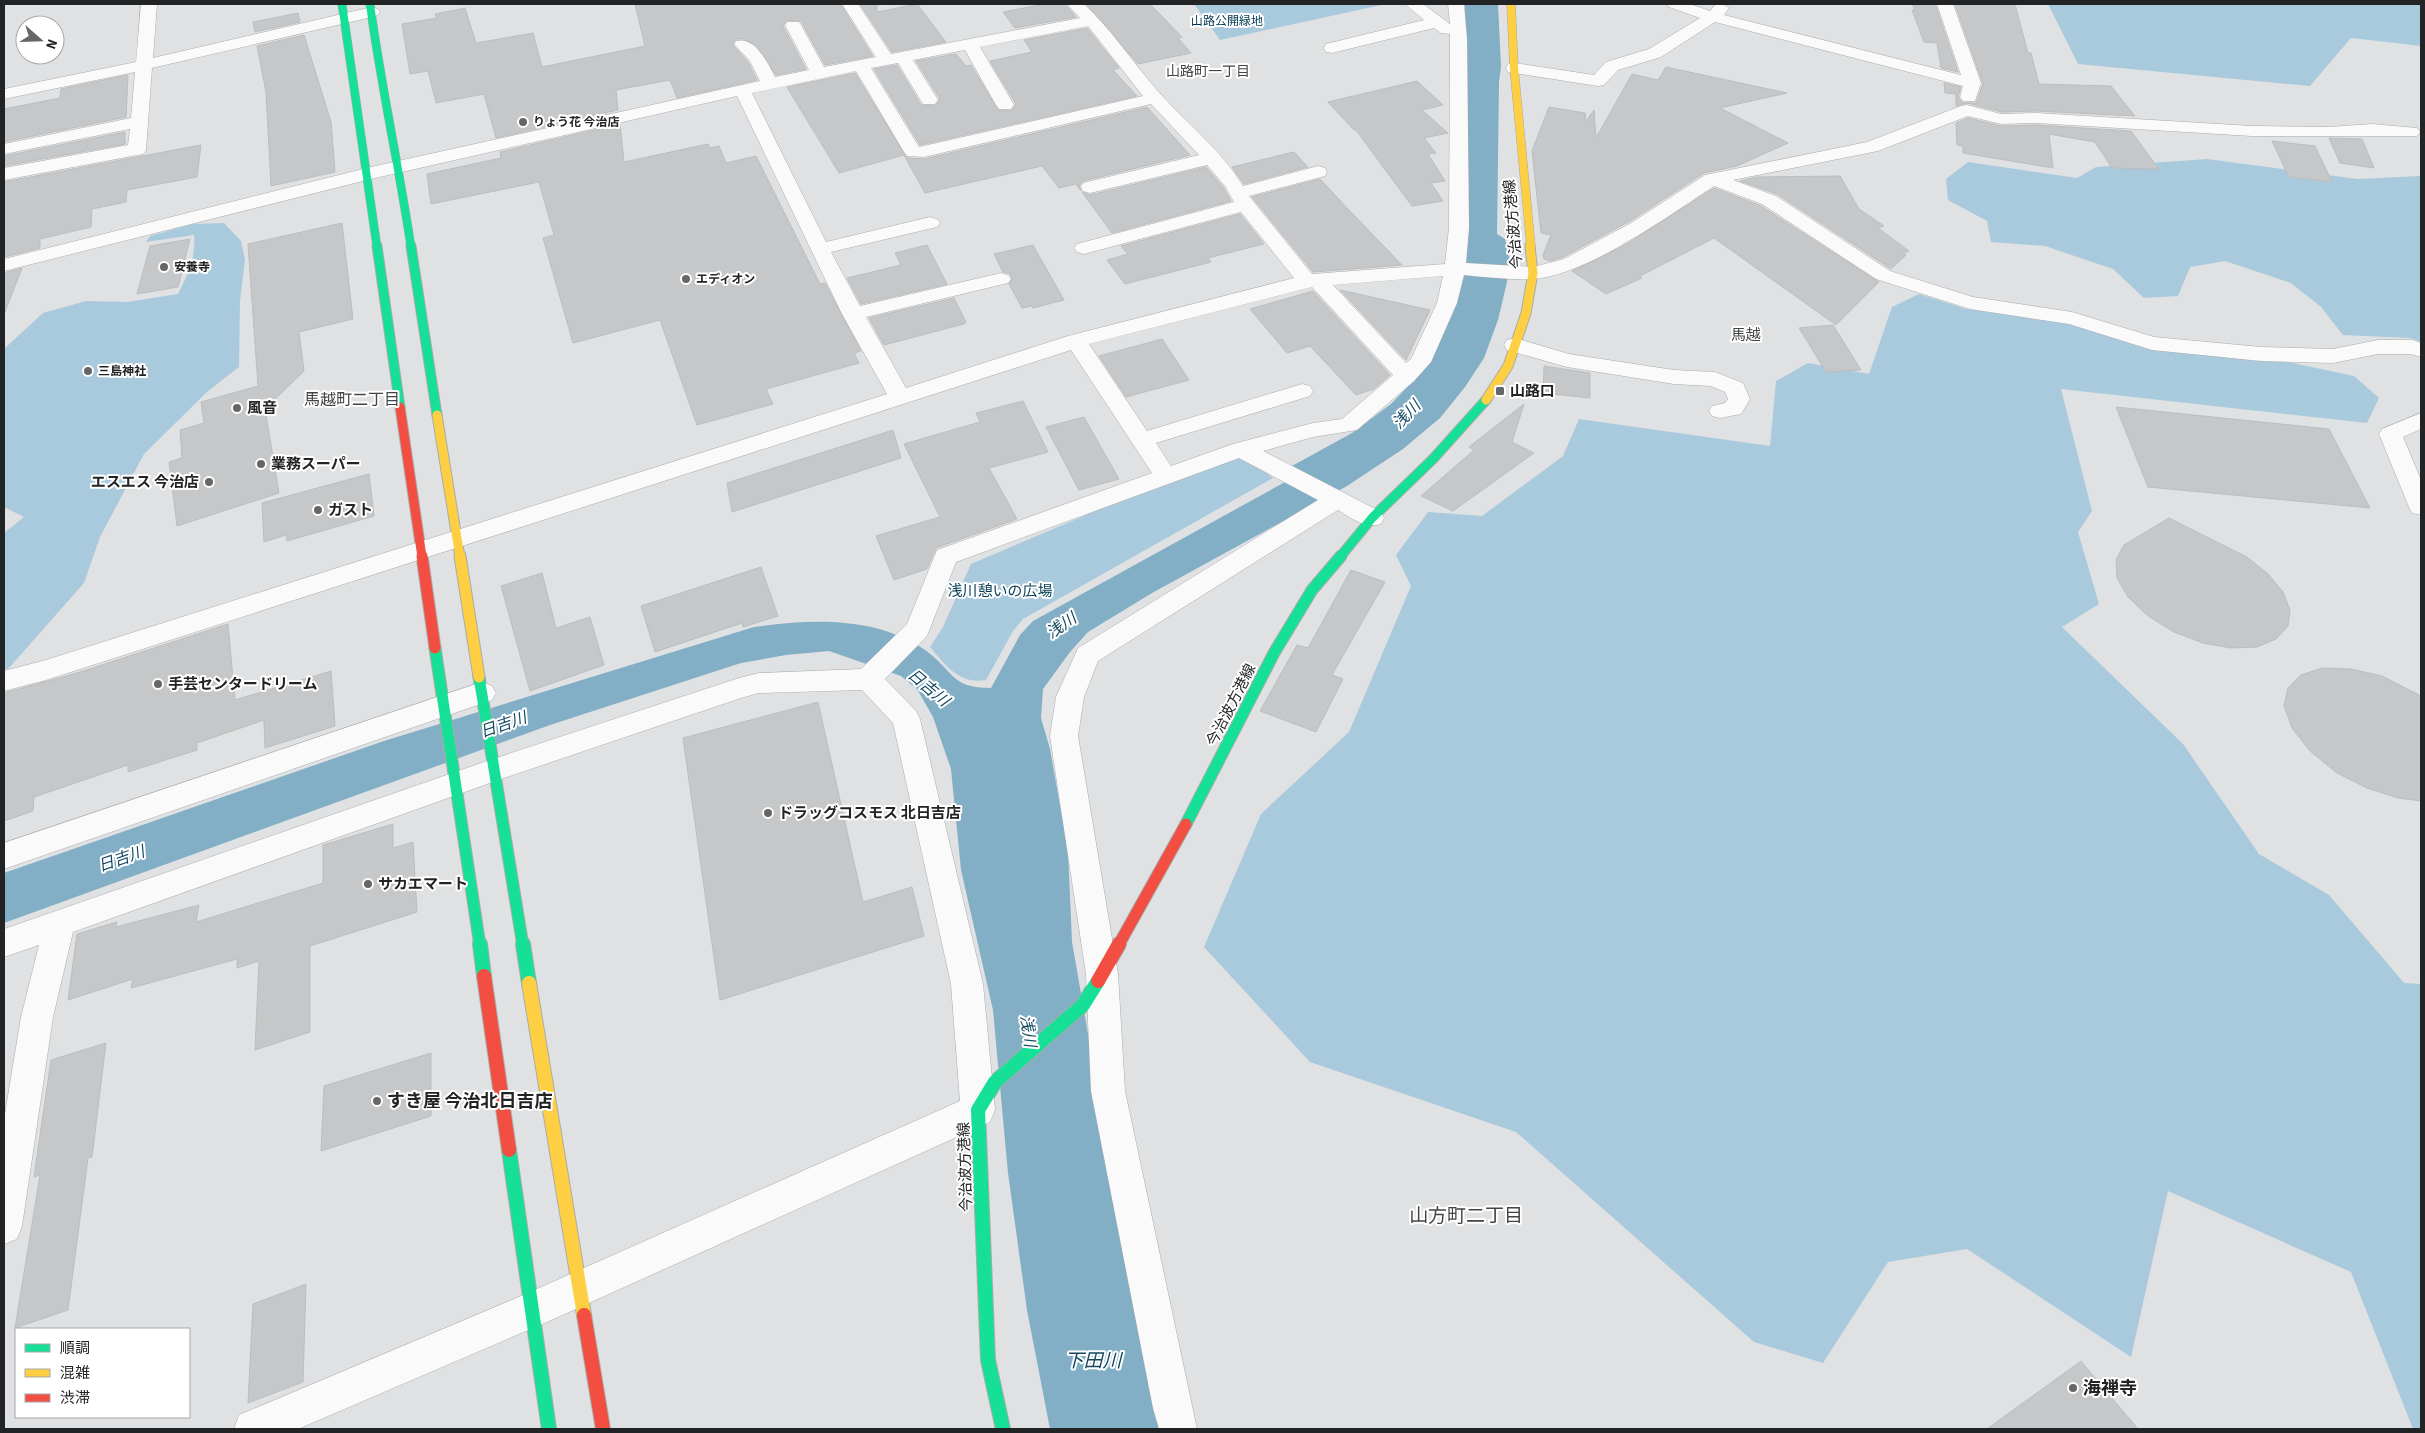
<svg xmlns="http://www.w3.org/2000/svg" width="2425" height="1433" viewBox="0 0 2425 1433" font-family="'Source Sans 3','Noto Sans JP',sans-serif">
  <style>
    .green { fill: #a9cadd }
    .water { fill: #82aec6 }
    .building { fill: #c5c7c8; stroke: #bcbdbe }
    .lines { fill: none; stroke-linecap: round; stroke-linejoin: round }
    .street-casing { stroke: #a9abac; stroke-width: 1 }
    .fast-far3-casing { stroke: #a9abac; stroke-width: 9 }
    .fast-far2-casing { stroke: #a9abac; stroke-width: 11 }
    .fast-far1-casing { stroke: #a9abac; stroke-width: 13 }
    .fast-casing { stroke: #a9abac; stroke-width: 16 }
    .slow-far3-casing { stroke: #a9abac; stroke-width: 9 }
    .slow-far2-casing { stroke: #a9abac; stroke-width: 11 }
    .slow-far1-casing { stroke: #a9abac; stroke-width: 13 }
    .slow-casing { stroke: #a9abac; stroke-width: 16 }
    .jam-far2-casing { stroke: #a9abac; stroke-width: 11 }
    .jam-far1-casing { stroke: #a9abac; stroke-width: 13 }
    .jam-casing { stroke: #a9abac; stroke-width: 16 }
    .street { fill: #fafafb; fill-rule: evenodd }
    .fast-far3 { stroke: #16e098; stroke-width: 8 }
    .fast-far2 { stroke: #16e098; stroke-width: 9 }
    .fast-far1 { stroke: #16e098; stroke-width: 11 }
    .fast { stroke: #16e098; stroke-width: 14 }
    .slow-far3 { stroke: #ffcf43; stroke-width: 8 }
    .slow-far2 { stroke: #ffcf43; stroke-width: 9 }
    .slow-far1 { stroke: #ffcf43; stroke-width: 11 }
    .slow { stroke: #ffcf43; stroke-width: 14 }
    .jam-far2 { stroke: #f24e42; stroke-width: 9 }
    .jam-far1 { stroke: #f24e42; stroke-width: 11 }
    .jam { stroke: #f24e42; stroke-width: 14 }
    .poi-dot { fill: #646667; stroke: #fff; stroke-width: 2 }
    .labels { text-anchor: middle; stroke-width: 4; stroke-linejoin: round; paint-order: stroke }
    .far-park-label { font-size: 12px; fill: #043b53; stroke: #fff }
    .far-poi-label { font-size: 12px; font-weight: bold; fill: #222324; stroke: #fff; text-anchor: start }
    .far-neighbourhood-label { font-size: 14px; fill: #424547; stroke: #fff }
    .street-label { font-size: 15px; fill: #222324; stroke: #fff }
    .far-quarter-label { font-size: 15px; fill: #424547; stroke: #fff }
    .poi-label { font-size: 15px; font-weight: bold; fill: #222324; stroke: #fff; text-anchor: start }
    .park-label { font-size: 15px; fill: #043b53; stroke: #fff }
    .neighbourhood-label { font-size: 16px; fill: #424547; stroke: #fff }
    .water-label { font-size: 16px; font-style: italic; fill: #154860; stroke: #fff }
    .near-poi-label { font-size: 18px; font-weight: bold; fill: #222324; stroke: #fff; text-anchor: start }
    .near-neighbourhood-label { font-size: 19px; fill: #424547; stroke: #fff }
    .near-water-label { font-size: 19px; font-style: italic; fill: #154860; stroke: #fff }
  </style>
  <rect width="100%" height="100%" fill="#dfe1e3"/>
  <!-- green -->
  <g class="green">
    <polygon points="1194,4 1386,4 1220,40"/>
    <polygon points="2048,4 2421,4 2421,46 2351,38 2310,86 2078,64"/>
    <polygon points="2207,159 2357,179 2421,176 2421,342 2410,338 2343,335 2321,307 2291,283 2225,261 2190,267 2178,296 2144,298 2113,269 2045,246 1991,242 1987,221 1948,200 1946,179 1968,162 2077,178 2096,167"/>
    <path d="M224 223 241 241 245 260 240 301 239 367 207 392 144 454 100 537 84 583 8 669 4 670V533L24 517 4 507V349L43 313 86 301 127 302 178 294C188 275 196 257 194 235L146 242 150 236 193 224Z"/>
    <polygon points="1919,294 1966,309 2072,323 2288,362 2354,376 2379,398 2367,423 2061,389 2092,511 2078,532 2099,604 2062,627 2183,744 2259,854 2329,895 2404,983 2421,984 2421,1429 2413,1429 2351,1272 2168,1191 2131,1357 1967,1249 1888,1262 1823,1363 1754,1342 1516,1132 1310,1062 1204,947 1261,814 1349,732 1411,586 1396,555 1428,512 1482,516 1563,456 1579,419 1770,446 1776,381 1808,363 1869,374 1892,307"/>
    <path d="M1243 456 1273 478 1023 619 1013 631 986 680C960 685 945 665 930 647L943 627 971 564 1126 498Z"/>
  </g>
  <!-- water -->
  <path class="water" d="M1465 4H1498L1501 67 1499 82 1497 234 1505 239 1511 265 1498 320 1484 358 1465 387 1440 418 1403 449 1347 486 1152 593 1088 632 1070 652 1043 689 1041 718 1050 749 1068 851 1072 942 1095 1074 1150 1365 1167 1429H1050L1027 1310 1008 1173 993 1010 961 870 951 769 933 717 917 689 901 676 829 651 786 655 741 663 550 725 4 923V873L384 741 754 627C810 619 876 616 925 650 954 670 949 688 991 688L1020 635 1033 621 1287 481 1292 466 1352 433 1391 404 1417 377 1448 317 1464 59Z"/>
  <!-- building -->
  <g class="building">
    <polygon points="635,4 840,4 873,56 825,65 801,21 787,20 783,26 806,69 776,75 756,45 743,39 736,39 733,45 748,62 757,80 677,98 670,80 616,90 618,110 496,138 484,94 436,103 428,71 410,74 402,24 437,18 435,14 465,8 476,43 533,33 542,67 645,46"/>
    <polygon points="860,4 877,4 877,12 917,4 946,42 892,52"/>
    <polygon points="1045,4 1065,4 1076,17 1015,28 1003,12"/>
    <polygon points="1086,4 1150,4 1182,37 1178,38 1191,53 1138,64"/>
    <polygon points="1912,4 1935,4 1958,72 1941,68 1937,43 1924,42 1912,10 1915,10"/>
    <polygon points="1955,4 2015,4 2028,53 2031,53 2039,84 2111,86 2135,116 2036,111 2001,112 1967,103 1956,106 1956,94 1945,93 1944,83 1961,87 1958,97 1963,103 1976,103 1983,84"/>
    <polygon points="298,13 300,22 255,32 253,22"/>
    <polygon points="1087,28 1119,68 1113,70 1137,96 920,145 874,69 897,65 921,105 935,106 940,99 916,61 956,54 966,66 971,65 998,110 1011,111 1016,104 990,61 1032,52 1024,40"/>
    <polygon points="304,35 331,122 335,172 271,186 266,92 257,46"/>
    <polygon points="1666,67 1787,93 1720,108 1788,143 1737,166 1704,173 1630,221 1563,257 1550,261 1544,259 1543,255 1551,235 1541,233 1532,151 1549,107 1585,113 1586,121 1594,110 1596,138 1632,74 1658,80"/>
    <polygon points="855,73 907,158 924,159 1147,107 1190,155 1083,181 1079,186 1081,191 1076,184 1059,188 1042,166 925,193 904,155 839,173 787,87"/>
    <polygon points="128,75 126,117 4,142 4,109 60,98 61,89"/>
    <polygon points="1417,81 1443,105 1422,110 1448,133 1424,138 1436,153 1428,154 1445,181 1431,183 1443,201 1412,206 1356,130 1354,130 1328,102"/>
    <polygon points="1968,118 2001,126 2036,125 2131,131 2159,169 2112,168 2095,142 2049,134 2053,168 1963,153 1963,146 1957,145 1956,123"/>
    <polygon points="620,124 624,162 708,144 710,148 719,146 726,163 756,156 820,284 825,283 861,351 854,353 859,363 766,389 773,404 697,425 660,320 573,343 543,238 554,235 539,182 431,204 427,174 501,158 500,152"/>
    <polygon points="125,132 125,144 4,166 4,156"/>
    <polygon points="2329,138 2362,139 2374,168 2340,163"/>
    <polygon points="2272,141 2315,146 2332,182 2289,177"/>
    <polygon points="201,145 197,177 127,190 126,202 92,209 91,227 40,239 40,248 4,257 4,182"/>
    <polygon points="1294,152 1308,167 1244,184 1232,167"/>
    <polygon points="1206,167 1223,187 1231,201 1112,233 1082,192 1090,195"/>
    <polygon points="1840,176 1859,209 1884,226 1878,228 1909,251 1903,253 1906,255 1891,269 1777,194 1740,181 1758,177"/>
    <polygon points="1320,179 1348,209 1402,265 1313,272 1252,197"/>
    <polygon points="1714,188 1761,206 1879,282 1836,325 1714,238 1640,276 1642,278 1606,294 1572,271 1627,244"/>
    <polygon points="1240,214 1264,244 1208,258 1211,262 1125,284 1107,260 1128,254 1121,246"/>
    <polygon points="342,223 353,319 299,332 304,371 265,409 279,493 177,526 169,462 182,458 180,430 204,423 201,402 258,386 248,244"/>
    <polygon points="190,239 178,287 137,294 150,246"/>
    <polygon points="927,245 947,284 861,304 847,278 901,265 895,253"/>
    <polygon points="1033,245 1064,300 1033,308 1032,306 1022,308 1009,284 1012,278 1009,273 1003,272 994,254"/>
    <polygon points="22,268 5,312 4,312 4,273"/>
    <polygon points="1340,290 1430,310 1406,360"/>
    <polygon points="1313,291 1390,375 1374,389 1356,395 1310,346 1287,353 1250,309"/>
    <polygon points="954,298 966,322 964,324 884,345 869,318"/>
    <polygon points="1833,325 1861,370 1826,372 1799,328"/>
    <polygon points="1162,339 1189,380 1126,397 1099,356"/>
    <polygon points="1544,366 1590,373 1590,398 1543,393"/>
    <polygon points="1023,401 1048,452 989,468 1017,519 936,548 927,569 894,580 876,536 940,517 904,444 980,422 976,413"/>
    <polygon points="1524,404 1512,442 1534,453 1453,511 1421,496 1474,450 1469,447"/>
    <polygon points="2116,407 2329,429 2370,508 2148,487"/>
    <polygon points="1084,417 1119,479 1079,490 1046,427"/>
    <polygon points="893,430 901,458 732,512 727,483"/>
    <polygon points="369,474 374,516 287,541 286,535 264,542 262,503"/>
    <polygon points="2169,518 2247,557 2268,574 2283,592 2290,610 2288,626 2276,639 2257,647 2231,648 2203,643 2174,632 2148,616 2128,597 2117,578 2116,560 2124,545"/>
    <polygon points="761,567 778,616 743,627 742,623 655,652 641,606"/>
    <polygon points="1351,570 1385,582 1332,675 1343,679 1316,732 1260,711 1297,645 1308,648"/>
    <polygon points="542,573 556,628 590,617 604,665 530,691 501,586"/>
    <polygon points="228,624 235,700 331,671 335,726 265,748 264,720 197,743 197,750 128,772 128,765 34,797 33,811 4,821 4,693 77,673"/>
    <polygon points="2322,668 2351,669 2382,676 2421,696 2421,801 2398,798 2367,788 2337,773 2310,751 2292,728 2284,706 2288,688 2301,675"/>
    <polygon points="818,702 863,902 912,887 924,936 720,1000 683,738"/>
    <polygon points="393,824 393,848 413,842 417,912 310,946 310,1032 255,1050 259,961 237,968 237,959 131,988 133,979 68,1000 77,934 117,922 116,927 199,905 196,922 323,883 323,845"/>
    <polygon points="106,1043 92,1157 88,1158 68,1310 15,1328 40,1175 34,1177 51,1060"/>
    <polygon points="431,1053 431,1116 321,1151 324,1086"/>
    <polygon points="306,1284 303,1382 248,1403 253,1304"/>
    <polygon points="2081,1361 2138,1429 1987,1429"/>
  </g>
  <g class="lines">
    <!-- street casing -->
    <g class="street-casing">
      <g id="street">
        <polygon points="141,4 157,4 153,58 372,7 378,9 380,12 378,15 372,17 152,68 146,150 143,154 4,180 4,168 128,145 130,129 4,154 4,144 131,118 135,72 4,99 4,89 136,62"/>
        <path d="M842 4H858L891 54 1080 18 1067 4H1084C1111 29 1132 61 1156 89 1184 121 1221 149 1243 186L1318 166 1325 168 1327 172 1325 176 1249 196 1312 274 1445 264 1449 228 1450 34 1441 33 1434 28 1332 53 1326 52 1324 48 1326 44 1424 20 1405 4H1423L1450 24 1448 4H1464L1467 39 1469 228 1466 263 1533 267 1564 259 1631 223 1705 175 1867 142 1961 106 1967 105 2001 114 2036 113 2252 126 2329 127 2372 124 2417 128 2420 132 2417 136H2252L2036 123 2001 124 1968 116 1878 151 1733 180 1776 196 1890 271 1973 297 2072 312 2154 337 2261 347 2333 349 2378 340H2413L2421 343V357L2411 354H2378L2333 363 2261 361 2152 350 2069 324 1970 309 1876 279 1762 204 1714 186C1668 216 1586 276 1532 279 1510 280 1486 277 1464 275L1457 303 1431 362 1414 381 1357 430 1313 437 1263 451 1381 512 1384 518 1381 524C1365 529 1351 518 1338 510L1098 661 1084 697 1078 736 1118 974 1125 1091 1197 1429H1159L1153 1408 1091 1091 1086 974 1050 736 1056 697 1078 648 1318 500 1239 458 956 562 927 636 885 679 916 711 920 719 983 984 995 1110 990 1122 547 1322 298 1429H234L239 1415 521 1296 960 1101 951 984 893 723 862 690 759 693 741 698 504 778 73 932 53 1017 22 1226 17 1239 4 1244V1120L21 1017 39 945 4 957V929L484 762 739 678 759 673 861 669 907 624 937 550 1152 473 1071 350 46 680 4 691V671L46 660 887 394 842 314 737 96 371 179 4 271V259L371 167 760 81 750 61 734 44 736 41C755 36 768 63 775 77L809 70 785 25 787 22H799L801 25 824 67 876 57ZM1088 26 1143 96 919 147 871 68 898 63 923 104H935L938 100 913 60 965 50 996 105 999 109H1011L1014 105 980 47ZM856 71 904 152 907 156 924 157 1151 104 1199 155 1083 183 1081 187 1083 191 1090 193 1207 165 1225 186 1234 202 1077 244 1074 248 1077 252 1084 254 1241 212 1294 278 1068 336 906 388 866 317 1008 283 1011 279 1008 275 1001 273 860 306 831 252 937 227 940 223 937 219 930 217 826 242 752 93ZM1443 276 1437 303 1411 359 1406 363 1333 285ZM1312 287 1393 375 1342 419 1313 423 1233 444 1171 466 1156 443 1310 396 1313 391 1310 386 1302 384 1147 431 1089 344Z"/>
        <polygon points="1667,4 1690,4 1710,11 1715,5 1723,4 1729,8 1724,15 1961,75 1937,4 1953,4 1981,83 1975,101 1963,101 1960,97 1963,86 1715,22 1661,57 1618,70 1604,85 1598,86 1514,73 1508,72 1506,68 1508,64 1514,63 1594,75 1606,62 1649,49 1700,18 1669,7"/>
        <polygon points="1515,338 1569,354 1674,370 1715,372 1743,383 1750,399 1741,414 1720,418 1712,416 1709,411 1712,406 1725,403 1728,399 1725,392 1711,386 1674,384 1567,367 1507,350 1504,345 1507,340"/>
        <polygon points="2421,413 2421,429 2403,437 2421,480 2421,515 2412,513 2409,507 2379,434 2382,429"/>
        <polygon points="482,682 492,686 496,693 492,700 4,869 4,843"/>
      </g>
    </g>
    <!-- fast-far3 casing -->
    <g class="fast-far3-casing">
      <g id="fast-far3">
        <polyline points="342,4 377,247"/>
        <path d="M370 4C381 86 399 166 411 247"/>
      </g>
    </g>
    <!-- fast-far2 casing -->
    <g class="fast-far2-casing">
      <g id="fast-far2">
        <polyline points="377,246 400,407"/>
        <polyline points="411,246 437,415"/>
        <polyline points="1340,557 1372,518 1433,459 1486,400"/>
      </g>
    </g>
    <!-- fast-far1 casing -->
    <g class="fast-far1-casing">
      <g id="fast-far1">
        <polyline points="435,648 480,946"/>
        <polyline points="479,677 523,946"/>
        <polyline points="1186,824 1274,653 1312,590 1341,556"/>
      </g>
    </g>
    <!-- fast casing -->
    <g class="fast-casing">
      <g id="fast">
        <polyline points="480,944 484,976"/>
        <polyline points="523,944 529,983"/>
        <polyline points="509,1150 549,1429"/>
        <polyline points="1003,1429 988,1360 978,1110 995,1082 1083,1005 1098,981"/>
      </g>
    </g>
    <!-- slow-far3 casing -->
    <g class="slow-far3-casing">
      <polyline id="slow-far3" points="1511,4 1514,68 1531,247"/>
    </g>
    <!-- slow-far2 casing -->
    <g class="slow-far2-casing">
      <g id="slow-far2">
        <polyline points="1486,400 1508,366 1526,313 1533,273 1530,246"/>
        <polyline points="437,415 460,557"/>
      </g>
    </g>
    <!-- slow-far1 casing -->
    <g class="slow-far1-casing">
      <polyline id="slow-far1" points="460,556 479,677"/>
    </g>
    <!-- slow casing -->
    <g class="slow-casing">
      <polyline id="slow" points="529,983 584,1315"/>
    </g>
    <!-- jam-far2 casing -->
    <g class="jam-far2-casing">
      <polyline id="jam-far2" points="400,407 422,557"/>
    </g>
    <!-- jam-far1 casing -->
    <g class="jam-far1-casing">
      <g id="jam-far1">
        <polyline points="422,556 435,648"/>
        <polyline points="1118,946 1186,824"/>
      </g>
    </g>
    <!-- jam casing -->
    <g class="jam-casing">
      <g id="jam">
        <polyline points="484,976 509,1150"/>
        <polyline points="1098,981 1119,944"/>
        <polyline points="584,1315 603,1429"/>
      </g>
    </g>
    <!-- street -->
    <use href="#street" class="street"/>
    <!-- fast-far3 -->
    <use href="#fast-far3" class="fast-far3"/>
    <!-- fast-far2 -->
    <use href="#fast-far2" class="fast-far2"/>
    <!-- fast-far1 -->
    <use href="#fast-far1" class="fast-far1"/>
    <!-- fast -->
    <use href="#fast" class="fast"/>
    <!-- slow-far3 -->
    <use href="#slow-far3" class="slow-far3"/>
    <!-- slow-far2 -->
    <use href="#slow-far2" class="slow-far2"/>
    <!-- slow-far1 -->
    <use href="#slow-far1" class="slow-far1"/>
    <!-- slow -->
    <use href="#slow" class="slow"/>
    <!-- jam-far2 -->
    <use href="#jam-far2" class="jam-far2"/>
    <!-- jam-far1 -->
    <use href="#jam-far1" class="jam-far1"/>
    <!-- jam -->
    <use href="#jam" class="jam"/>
  </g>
  <!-- markers -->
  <g class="poi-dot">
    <circle cx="523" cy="122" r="5"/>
    <circle cx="164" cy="267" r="5"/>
    <circle cx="686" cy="279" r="5"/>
    <circle cx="88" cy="371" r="5"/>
    <rect x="1495" y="386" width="10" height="10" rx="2.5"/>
    <circle cx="237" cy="408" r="5"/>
    <circle cx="261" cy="464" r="5"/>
    <circle cx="209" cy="482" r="5"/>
    <circle cx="318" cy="510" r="5"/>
    <circle cx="158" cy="684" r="5"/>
    <circle cx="768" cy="813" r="5"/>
    <circle cx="368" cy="884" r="5"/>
    <circle cx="377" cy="1101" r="5"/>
    <circle cx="2073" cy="1388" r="5"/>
  </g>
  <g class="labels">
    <!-- far-park labels -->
    <g class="far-park-label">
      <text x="1227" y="25">山路公開緑地</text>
    </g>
    <!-- far-poi labels -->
    <g class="far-poi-label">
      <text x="533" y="126">りょう花 今治店</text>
      <text x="174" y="271">安養寺</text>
      <text x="696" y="283">エディオン</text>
      <text x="98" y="375">三島神社</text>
    </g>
    <!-- far-neighbourhood labels -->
    <g class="far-neighbourhood-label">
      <text x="1208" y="76">山路町一丁目</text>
    </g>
    <!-- street labels -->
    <g class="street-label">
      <text transform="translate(1513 224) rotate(-95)" y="5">今治波方港線</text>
      <text transform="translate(1231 705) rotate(-63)" y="5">今治波方港線</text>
      <text transform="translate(965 1167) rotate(-92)" y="5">今治波方港線</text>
    </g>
    <!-- far-quarter labels -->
    <g class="far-quarter-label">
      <text x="1746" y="340">馬越</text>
    </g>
    <!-- poi labels -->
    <g class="poi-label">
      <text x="1510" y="396">山路口</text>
      <text x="247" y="413">風音</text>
      <text x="271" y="469">業務スーパー</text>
      <text x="199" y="487" text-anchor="end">エスエス 今治店</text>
      <text x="328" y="515">ガスト</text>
      <text x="168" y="689">手芸センタードリーム</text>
      <text x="778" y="818">ドラッグコスモス 北日吉店</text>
      <text x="378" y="889">サカエマート</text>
    </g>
    <!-- park labels -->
    <g class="park-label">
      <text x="1000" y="596">浅川憩いの広場</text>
    </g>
    <!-- neighbourhood labels -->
    <g class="neighbourhood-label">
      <text x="352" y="405">馬越町二丁目</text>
    </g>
    <!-- water labels -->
    <g class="water-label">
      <text transform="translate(1406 414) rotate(-46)" y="6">浅川</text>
      <text transform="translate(1061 625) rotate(-35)" y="6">浅川</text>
      <text transform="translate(929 687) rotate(40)" y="6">日吉川</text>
      <text transform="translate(503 724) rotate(-19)" y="6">日吉川</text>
      <text transform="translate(121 858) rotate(-19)" y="6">日吉川</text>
      <text transform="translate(1029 1031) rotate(82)" y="6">浅川</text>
    </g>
    <!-- near-poi labels -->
    <g class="near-poi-label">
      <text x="387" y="1107">すき屋 今治北日吉店</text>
      <text x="2083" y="1394">海禅寺</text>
    </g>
    <!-- near-neighbourhood labels -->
    <g class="near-neighbourhood-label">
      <text x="1466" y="1222">山方町二丁目</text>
    </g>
    <!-- near-water labels -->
    <g class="near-water-label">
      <text x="1093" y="1367">下田川</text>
    </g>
  </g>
  <!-- border -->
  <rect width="2425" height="1433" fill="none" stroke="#222324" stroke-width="10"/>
  <!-- legend -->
  <rect x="15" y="1328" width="175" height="90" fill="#ffffff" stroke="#a7a7a7"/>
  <rect x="25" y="1344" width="25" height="8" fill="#16e098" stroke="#a7a7a7"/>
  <text x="60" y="1353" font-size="15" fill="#222324">順調</text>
  <rect x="25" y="1369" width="25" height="8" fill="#ffcf43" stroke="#a7a7a7"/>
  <text x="60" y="1378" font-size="15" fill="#222324">混雑</text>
  <rect x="25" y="1394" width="25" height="8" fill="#f24e42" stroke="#a7a7a7"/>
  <text x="60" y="1403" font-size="15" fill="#222324">渋滞</text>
  <!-- north arrow -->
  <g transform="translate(40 40) rotate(110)"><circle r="24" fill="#ffffff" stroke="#a7a7a7"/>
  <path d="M0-4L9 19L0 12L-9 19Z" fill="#646667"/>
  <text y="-8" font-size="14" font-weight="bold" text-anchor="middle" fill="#222324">N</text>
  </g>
</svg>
